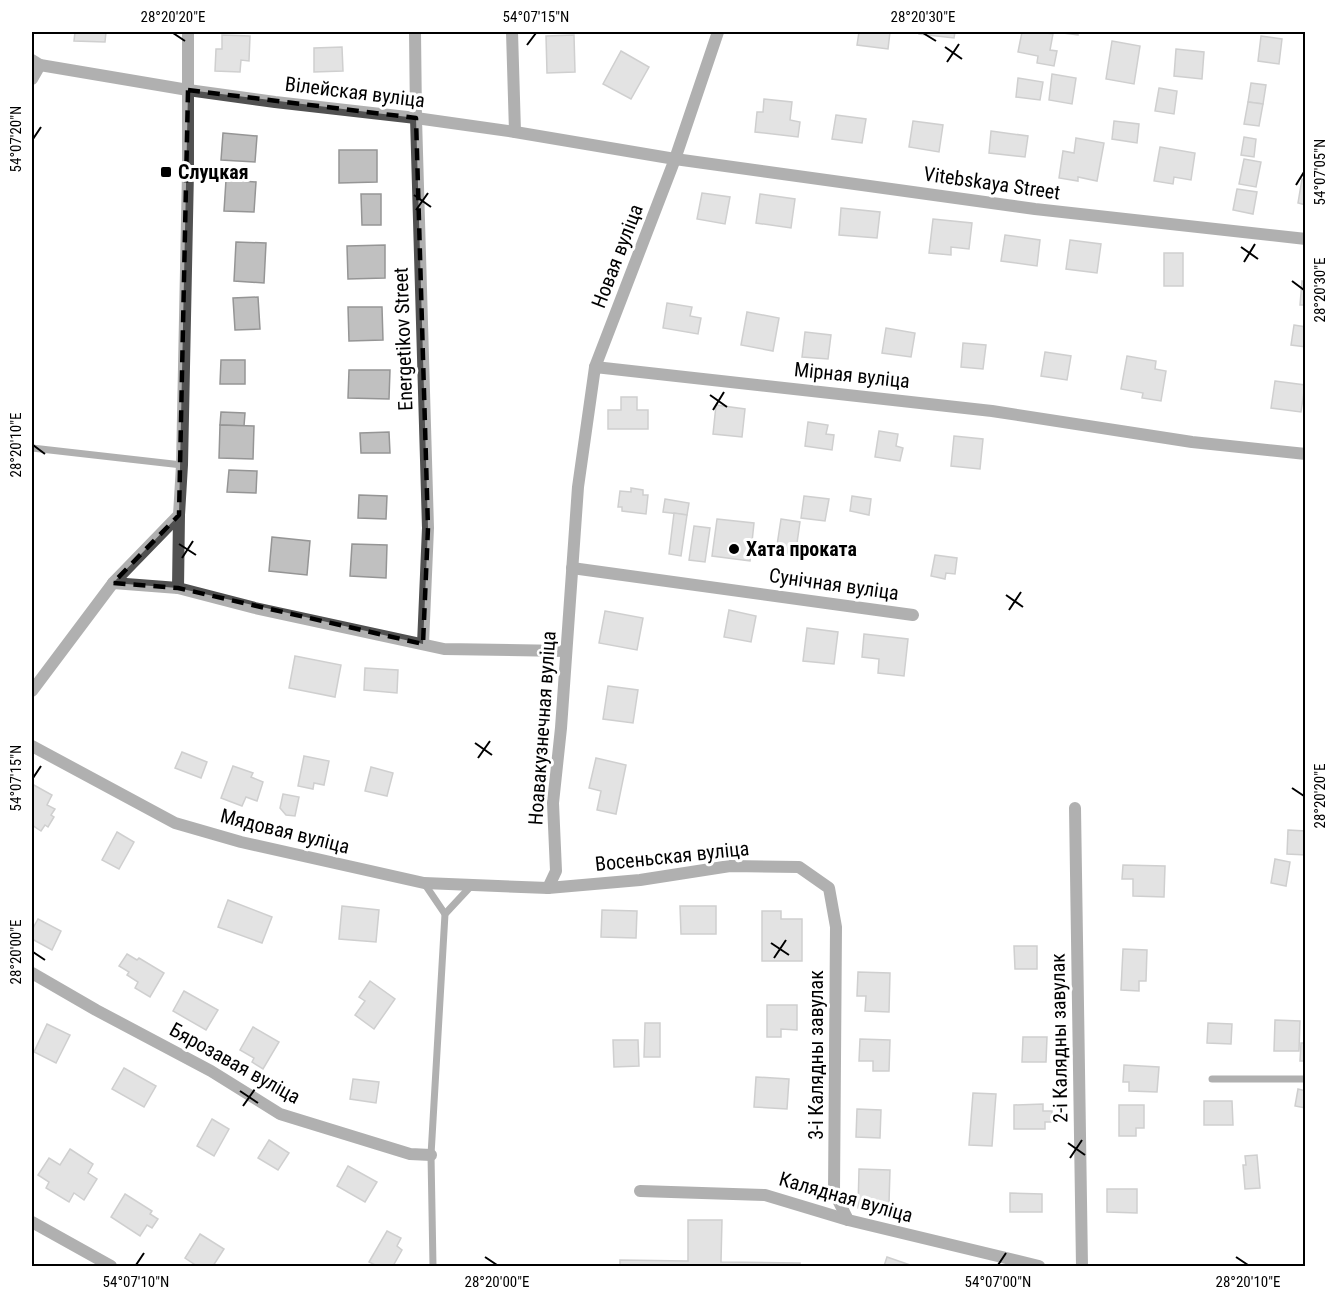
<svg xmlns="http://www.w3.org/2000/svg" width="1337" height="1298" viewBox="0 0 1337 1298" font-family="'Roboto Condensed',sans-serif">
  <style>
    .building { fill: #c0c0c0; stroke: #959595; stroke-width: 1.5 }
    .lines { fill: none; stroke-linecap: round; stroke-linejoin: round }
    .service { stroke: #515151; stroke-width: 7 }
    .minor { stroke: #515151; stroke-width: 12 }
    .marked { fill: none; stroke: #000; stroke-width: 4.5; stroke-dasharray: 12 8; stroke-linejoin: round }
    .ticks { fill: none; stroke: #000; stroke-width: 2 }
    .poi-dot { fill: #000; stroke: #fff; stroke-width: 2 }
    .labels { text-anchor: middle; stroke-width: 6; stroke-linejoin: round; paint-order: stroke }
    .street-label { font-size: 20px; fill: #000; stroke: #fff }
    .poi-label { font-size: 20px; font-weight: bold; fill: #000; stroke: #fff; text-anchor: start }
    .neatline { fill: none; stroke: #000; stroke-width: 2 }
    .ticks-label { font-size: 15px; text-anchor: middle; fill: #000 }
  </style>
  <rect width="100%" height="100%" fill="#fff"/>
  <!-- building -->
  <g class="building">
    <polygon points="75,32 106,32 105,42 74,41"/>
    <polygon points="859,32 890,32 888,49 857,45"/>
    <polygon points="919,32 955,32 954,38 919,34"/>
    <polygon points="1022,32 1039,32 1053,34 1050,50 1057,51 1054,66 1037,63 1038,56 1018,52"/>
    <polygon points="1055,32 1078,32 1078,35"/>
    <polygon points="222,35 250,36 249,61 241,60 240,72 215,71 216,49 222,49"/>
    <polygon points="574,35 575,72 547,73 546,36"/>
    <polygon points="1261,36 1282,39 1279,64 1258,61"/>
    <polygon points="1112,41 1140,46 1134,84 1106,79"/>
    <polygon points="342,47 343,71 314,72 314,48"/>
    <polygon points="1176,49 1204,52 1202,79 1174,76"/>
    <polygon points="621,51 649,67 631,99 603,84"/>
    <polygon points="1052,74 1076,78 1072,104 1049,100"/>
    <polygon points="1018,78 1043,82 1040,100 1016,97"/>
    <polygon points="1251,83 1266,85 1263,104 1248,102"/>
    <polygon points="1159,88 1177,91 1174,114 1155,111"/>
    <polygon points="764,99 792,102 790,120 800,122 798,137 755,132 757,112 763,112"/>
    <polygon points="1248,102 1263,104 1259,126 1244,124"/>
    <polygon points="836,115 866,119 862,143 832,139"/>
    <polygon points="913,121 943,125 939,152 909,147"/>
    <polygon points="1114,121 1139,124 1137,143 1112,139"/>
    <polygon points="991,131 1028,136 1025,157 989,153"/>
    <polygon points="223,133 257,136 255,162 221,160"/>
    <polygon points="1244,137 1256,139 1254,157 1241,155"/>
    <polygon points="1076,138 1104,143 1097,181 1078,177 1078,181 1059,178 1063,151 1074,153"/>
    <polygon points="1160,147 1195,153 1191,180 1174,177 1173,184 1154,181"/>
    <polygon points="339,150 377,150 377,182 339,183"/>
    <polygon points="1244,159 1261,162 1256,187 1239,184"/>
    <polygon points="1302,179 1306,180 1306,205 1298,203"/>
    <polygon points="226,180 256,182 254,212 224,211"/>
    <polygon points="1237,189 1257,192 1253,214 1233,210"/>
    <polygon points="702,193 730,197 725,224 697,219"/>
    <polygon points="361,194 381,194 381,225 362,225"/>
    <polygon points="760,194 795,199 791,228 756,223"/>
    <polygon points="841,208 880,212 877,238 839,235"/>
    <polygon points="933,219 972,223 969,249 951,247 951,255 929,253"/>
    <polygon points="1005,235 1040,240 1037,266 1001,261"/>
    <polygon points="1070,240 1101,244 1097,273 1066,269"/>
    <polygon points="236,242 266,243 264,283 234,281"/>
    <polygon points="385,245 385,278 348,279 347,246"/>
    <rect x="1164" y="253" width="19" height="33"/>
    <polygon points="1302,281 1306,282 1306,305 1300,305"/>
    <polygon points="258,297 260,329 235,330 233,298"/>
    <polygon points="667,303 692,307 690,316 701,318 698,334 663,328"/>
    <polygon points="348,307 382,307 383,340 349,341"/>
    <polygon points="747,312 779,318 773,351 741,345"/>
    <polygon points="1294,325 1306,327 1306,347 1291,345"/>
    <polygon points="886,328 915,333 911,357 882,353"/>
    <polygon points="805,332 831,335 828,359 802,357"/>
    <polygon points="963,343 986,345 983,369 961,367"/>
    <polygon points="1045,352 1071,356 1067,380 1041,376"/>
    <polygon points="1127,356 1156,361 1155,369 1166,371 1161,401 1142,398 1143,393 1121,389"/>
    <polygon points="221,360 245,360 245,384 220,384"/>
    <polygon points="349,370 390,370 389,399 348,398"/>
    <polygon points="1275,381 1305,385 1301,412 1271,408"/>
    <polygon points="621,397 637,397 637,410 648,410 648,429 608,429 608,410 621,410"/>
    <polygon points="716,405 745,409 742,437 713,434"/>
    <polygon points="221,412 245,413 244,426 220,425"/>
    <polygon points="808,422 828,425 826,434 834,435 832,450 805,446"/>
    <polygon points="220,425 254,426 253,459 219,458"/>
    <polygon points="879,431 898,434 896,446 903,448 900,461 875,457"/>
    <polygon points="389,432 390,453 361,453 360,433"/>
    <polygon points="954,436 983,439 980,469 951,466"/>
    <polygon points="229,470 257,471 256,493 227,492"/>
    <polygon points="631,488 643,490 643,495 648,495 646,514 622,511 622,507 618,507 620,491 631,492"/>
    <polygon points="359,495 387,496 386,519 358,518"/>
    <polygon points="804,496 829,499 825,521 801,518"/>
    <polygon points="852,496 871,499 869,515 850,511"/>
    <polygon points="665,499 689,503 687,515 663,512"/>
    <polygon points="674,513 687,515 681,556 669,554"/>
    <polygon points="717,519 754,523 750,561 712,556"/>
    <polygon points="781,519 800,522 796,550 788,548 787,554 776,552"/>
    <polygon points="694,526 710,528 705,562 689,560"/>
    <polygon points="272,537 310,541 307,575 269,571"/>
    <polygon points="352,544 387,545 386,578 350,576"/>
    <polygon points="935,555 957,558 955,574 946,573 945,579 931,576"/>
    <polygon points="729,610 756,616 751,642 724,637"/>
    <polygon points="605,611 643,618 637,650 599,643"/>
    <polygon points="807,628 838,632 834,664 803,661"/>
    <polygon points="864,634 908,639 904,676 878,673 879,659 862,657"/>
    <polygon points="295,656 341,665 335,697 289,688"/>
    <polygon points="365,668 398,670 397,693 364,690"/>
    <polygon points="608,686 638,690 633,723 603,719"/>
    <polygon points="182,752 207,762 201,778 175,768"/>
    <polygon points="304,756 329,761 324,785 314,783 313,789 298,786"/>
    <polygon points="596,758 626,765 616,814 597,810 601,791 589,788"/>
    <polygon points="233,766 253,773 251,777 263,782 257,801 246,797 242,806 221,798"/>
    <polygon points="371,767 393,773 387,796 365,791"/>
    <polygon points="32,784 52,795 47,805 55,809 51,815 54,817 48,827 45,825 41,831 32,825"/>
    <polygon points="283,794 299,797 295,816 286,815 280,808"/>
    <polygon points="1288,830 1306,831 1306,855 1287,854"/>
    <polygon points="117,832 134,842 119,869 102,860"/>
    <polygon points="1275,859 1290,862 1286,886 1271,883"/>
    <polygon points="1123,865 1165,866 1164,897 1133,896 1133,879 1122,879"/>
    <polygon points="228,900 272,917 262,943 218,927"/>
    <polygon points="342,906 379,910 376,942 339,939"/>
    <polygon points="680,906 716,906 716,934 681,934"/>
    <polygon points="602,910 637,911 636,938 601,937"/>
    <polygon points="762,911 781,911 781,919 802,919 802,961 762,961"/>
    <polygon points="38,919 61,931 52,950 32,939 32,930"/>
    <polygon points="1014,946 1037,946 1037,969 1015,969"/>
    <polygon points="1123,949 1147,950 1146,981 1139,981 1139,991 1121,990"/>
    <polygon points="127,954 137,960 139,958 164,973 150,997 135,988 138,982 127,975 129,972 119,966"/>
    <polygon points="858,972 890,973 889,1012 865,1011 866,996 857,996"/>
    <polygon points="370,981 395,999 374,1029 355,1015 365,1001 359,997"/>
    <polygon points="184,991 218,1010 206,1030 173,1011"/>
    <polygon points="767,1005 797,1005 797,1030 781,1029 781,1037 767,1037"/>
    <polygon points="1275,1020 1300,1021 1299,1051 1274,1051"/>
    <polygon points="645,1023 660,1023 660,1057 644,1057"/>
    <polygon points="1208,1023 1232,1024 1231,1044 1207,1043"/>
    <polygon points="47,1024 70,1035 56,1063 34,1052"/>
    <polygon points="253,1027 279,1042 263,1069 252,1062 254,1058 240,1050"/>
    <polygon points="1023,1037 1047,1037 1046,1062 1022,1062"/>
    <polygon points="860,1039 890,1040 889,1071 873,1071 873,1061 859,1061"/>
    <polygon points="613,1040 638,1040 639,1066 614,1067"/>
    <polygon points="1301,1043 1306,1043 1306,1061 1300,1061"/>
    <polygon points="1124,1065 1159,1067 1157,1092 1129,1091 1129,1082 1123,1082"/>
    <polygon points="124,1068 156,1086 144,1107 112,1089"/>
    <polygon points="756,1077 789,1079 787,1109 754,1107"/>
    <polygon points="353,1079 379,1082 376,1103 350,1099"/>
    <polygon points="1298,1089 1306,1091 1306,1108 1295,1106"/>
    <polygon points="973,1093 996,1094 992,1146 969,1145"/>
    <polygon points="1204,1101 1232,1101 1233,1125 1204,1125"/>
    <polygon points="1043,1104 1043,1111 1052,1111 1052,1122 1045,1122 1045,1129 1014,1129 1014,1105"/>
    <polygon points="1119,1105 1144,1105 1144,1128 1136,1128 1136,1136 1119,1136"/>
    <polygon points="857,1109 881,1110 880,1138 856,1137"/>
    <polygon points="212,1119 229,1129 214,1156 197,1146"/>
    <polygon points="269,1140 289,1153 278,1170 258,1158"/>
    <polygon points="70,1149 93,1164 88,1173 97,1179 84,1200 74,1193 69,1202 46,1188 49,1182 38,1175 49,1158 60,1165"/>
    <polygon points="1257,1155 1260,1188 1245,1189 1243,1165 1246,1165 1245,1156"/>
    <polygon points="348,1166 377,1182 365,1202 337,1186"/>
    <polygon points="859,1169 890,1170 889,1203 880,1203 880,1208 858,1208"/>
    <polygon points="1107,1189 1137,1189 1137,1213 1107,1212"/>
    <polygon points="1010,1193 1042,1194 1042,1212 1010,1212"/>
    <polygon points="125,1194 152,1211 150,1214 158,1219 152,1228 147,1225 140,1236 111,1217"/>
    <polygon points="688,1220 722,1220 721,1262 800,1263 800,1266 620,1266 620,1260 688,1261"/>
    <polygon points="387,1231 401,1238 397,1246 402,1250 393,1266 377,1266 369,1262"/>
    <polygon points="200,1234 224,1249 213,1266 197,1266 185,1258"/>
    <polygon points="887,1257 913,1266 884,1266"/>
  </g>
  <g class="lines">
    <!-- service -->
    <g class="service">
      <polyline points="32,448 182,465"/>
      <polyline points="424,883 445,914"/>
      <polyline points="1212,1079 1306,1079"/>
      <polyline points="433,1266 431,1155 445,914 472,885"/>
    </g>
    <!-- minor -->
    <g class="minor">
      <polyline points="415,32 416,118 428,528 423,644"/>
      <polyline points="512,32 515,132"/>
      <polyline points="32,60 40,65 188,90 275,102 416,118 515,132 675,159 1035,209 1306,239"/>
      <polyline points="32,79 40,65"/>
      <polyline points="595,367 675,159 718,32"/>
      <polyline points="572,568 913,615"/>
      <polyline points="113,583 178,588 255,608 444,649 566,651"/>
      <polyline points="178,588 179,515"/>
      <polyline points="32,691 113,583 179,515 182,465 188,171 188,32"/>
      <polyline points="32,746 175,823 241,842 424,883 548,888 640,880 730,866 799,867 829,888 836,927 834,1192 848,1220"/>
      <polyline points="1075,808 1082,1266"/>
      <polyline points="548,888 556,871 553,803 561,728 578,487 595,367 992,411 1192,442 1306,454"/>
      <polyline points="32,973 96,1010 211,1071 280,1114 410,1154 431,1155"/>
      <polyline points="640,1191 765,1195 848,1220 1039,1266"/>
      <polyline points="32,1222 111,1266"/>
    </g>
  </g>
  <!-- marked area -->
  <path d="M0 0H1337V1298H0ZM188 90 416 118 428 528 423 644 178 588 113 583 179 515Z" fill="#fff" fill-opacity=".55" fill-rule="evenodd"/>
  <path class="marked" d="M188 90 416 118 428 528 423 644 178 588 113 583 179 515Z"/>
  <!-- ticks -->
  <path class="ticks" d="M173 33 185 41M923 33 936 41M527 45 536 33M945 47 962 59M947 62 959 44M33 139 41 127M1296 185 1304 172M414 195 431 207M416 210 428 193M1241 247 1258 259M1244 262 1255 244M1292 281 1304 290M710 395 727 407M713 410 724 392M33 445 45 454M179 544 196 555M182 558 193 541M1006 595 1023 607M1009 610 1021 592M475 743 492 755M478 758 490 741M33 778 41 766M1292 788 1304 796M771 943 789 955M33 952 45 960M774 958 786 940M240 1091 258 1103M243 1106 255 1089M1068 1143 1085 1155M1070 1158 1082 1140M485 1257 497 1265M1236 1257 1248 1265M136 1265 144 1253M998 1265 1006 1253"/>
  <!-- markers -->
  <g class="poi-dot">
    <rect x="160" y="166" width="12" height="12" rx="3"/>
    <circle cx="734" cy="549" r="6"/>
  </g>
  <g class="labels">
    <!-- street labels -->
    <g class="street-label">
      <text transform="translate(355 92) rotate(7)" y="7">Вілейская вуліца</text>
      <text transform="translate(992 183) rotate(8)" y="7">Vitebskaya Street</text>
      <text transform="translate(617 256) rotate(-69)" y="7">Новая вуліца</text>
      <text transform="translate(403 339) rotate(-92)" y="7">Energetikov Street</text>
      <text transform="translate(852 375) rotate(6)" y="7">Мірная вуліца</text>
      <text transform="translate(834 584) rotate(8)" y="7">Сунічная вуліца</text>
      <text transform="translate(542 728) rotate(-86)" y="7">Ноавакузнечная вуліца</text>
      <text transform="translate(285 831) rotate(14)" y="7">Мядовая вуліца</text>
      <text transform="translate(672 856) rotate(-6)" y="7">Восеньская вуліца</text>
      <text transform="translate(1059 1038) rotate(-91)" y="7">2-і Калядны завулак</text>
      <text transform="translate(816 1055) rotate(-90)" y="7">3-і Калядны завулак</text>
      <text transform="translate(235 1063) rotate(29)" y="7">Бярозавая вуліца</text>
      <text transform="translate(846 1197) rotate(16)" y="7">Калядная вуліца</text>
    </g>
    <!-- poi labels -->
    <g class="poi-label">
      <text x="178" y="179">Слуцкая</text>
      <text x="746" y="556">Хата проката</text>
    </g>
  </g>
  <!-- border -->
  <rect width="1337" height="1298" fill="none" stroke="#ffffff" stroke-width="66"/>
  <rect x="33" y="33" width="1271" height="1232" class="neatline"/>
  <g class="ticks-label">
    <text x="173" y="22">28°20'20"E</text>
    <text x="536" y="22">54°07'15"N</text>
    <text x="923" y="22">28°20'30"E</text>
    <text transform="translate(16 139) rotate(-90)" y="5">54°07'20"N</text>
    <text transform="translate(1320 172) rotate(-90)" y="5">54°07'05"N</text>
    <text transform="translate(1320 290) rotate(-90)" y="5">28°20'30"E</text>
    <text transform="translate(16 445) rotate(-90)" y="5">28°20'10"E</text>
    <text transform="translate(16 778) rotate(-90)" y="5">54°07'15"N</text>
    <text transform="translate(1320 796) rotate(-90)" y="5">28°20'20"E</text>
    <text transform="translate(16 952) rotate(-90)" y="5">28°20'00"E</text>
    <text x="136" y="1287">54°07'10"N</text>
    <text x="497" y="1287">28°20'00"E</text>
    <text x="998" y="1287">54°07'00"N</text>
    <text x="1248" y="1287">28°20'10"E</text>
  </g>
</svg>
